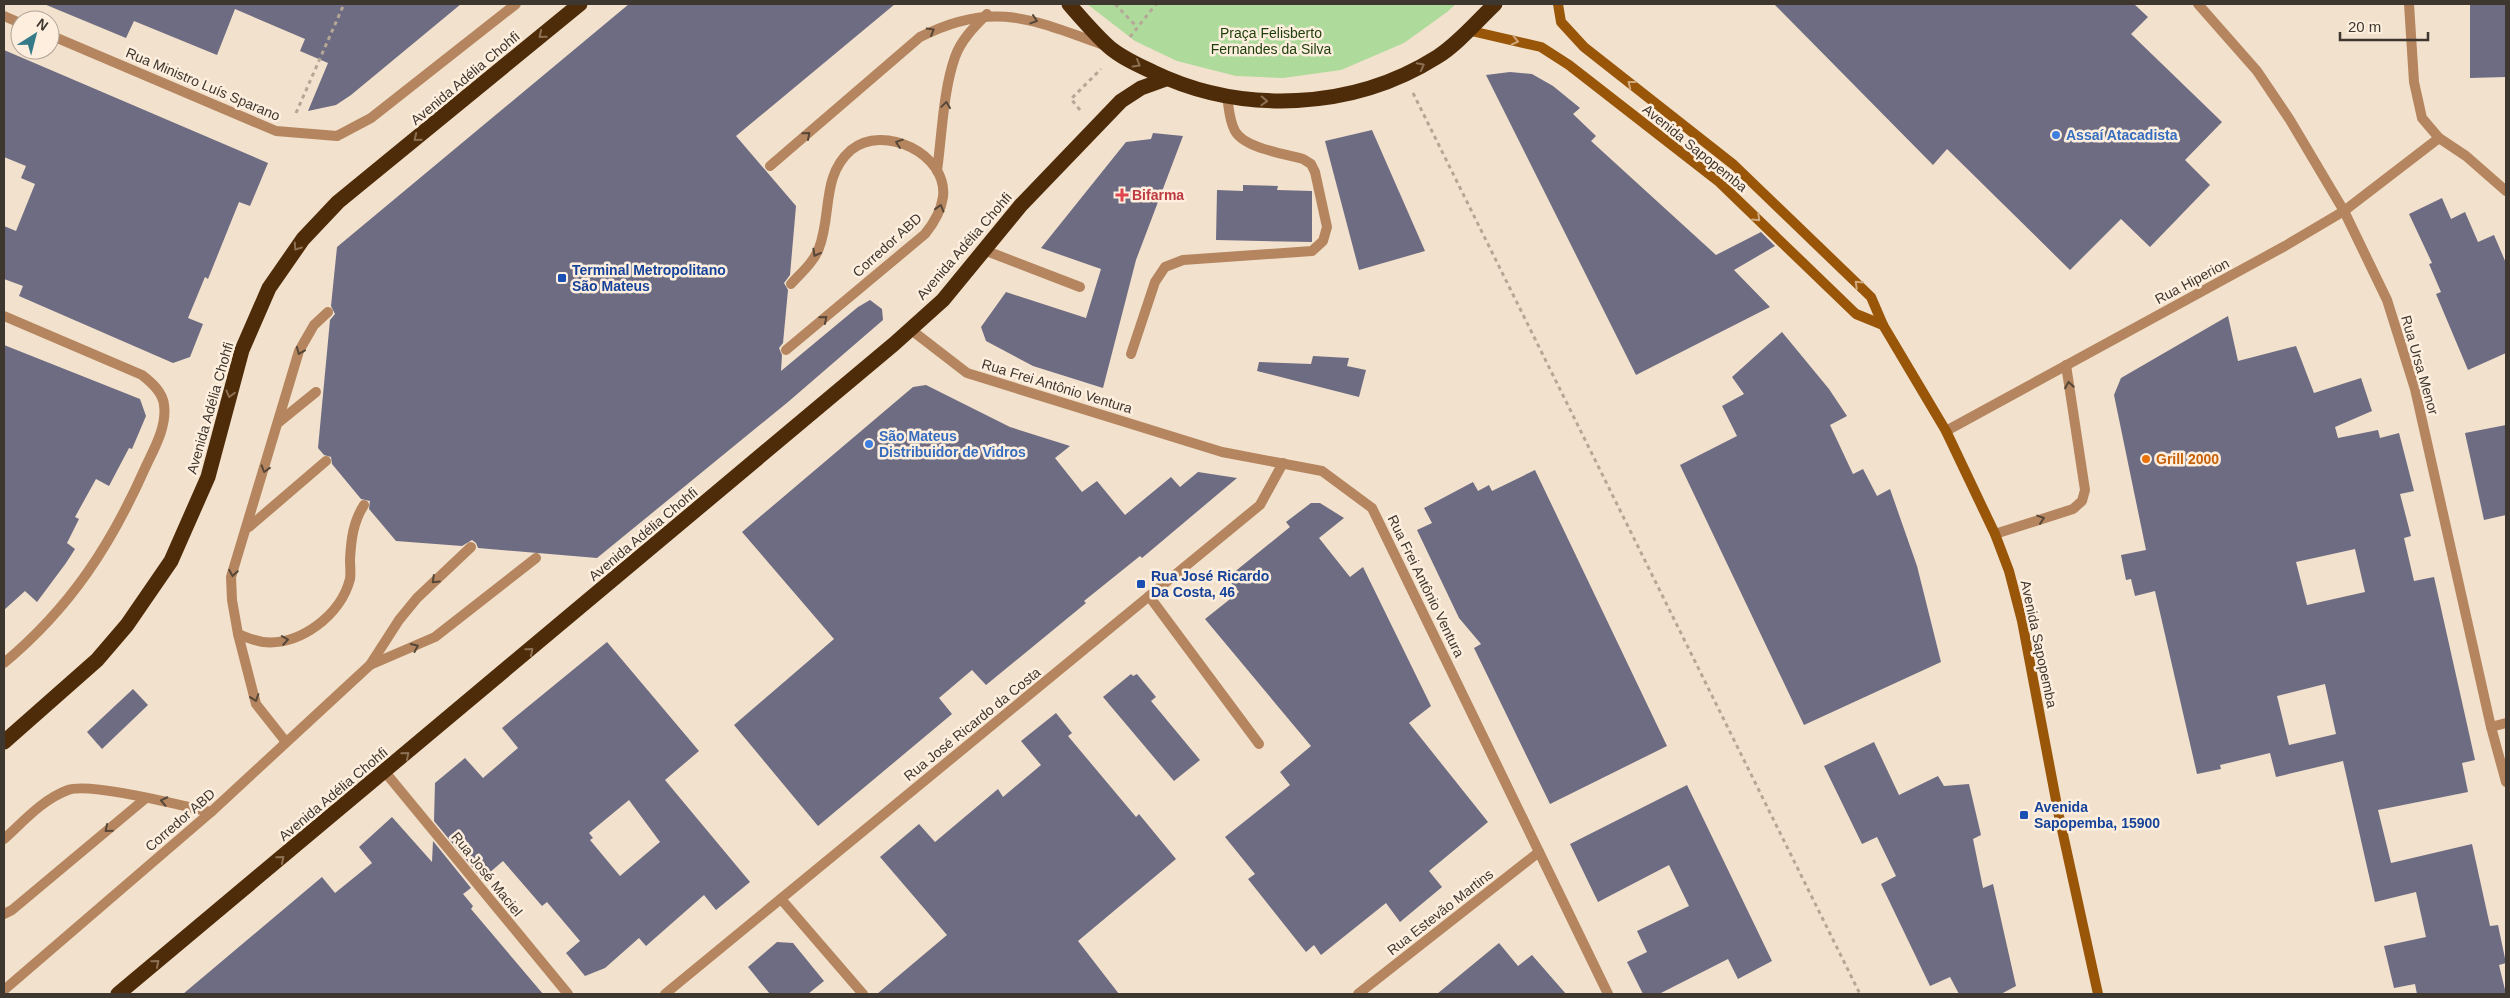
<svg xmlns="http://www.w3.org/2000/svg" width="2510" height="998" viewBox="0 0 2510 998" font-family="Arial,sans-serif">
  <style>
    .green { fill: #aedb9c }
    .building { fill: #6e6c82; fill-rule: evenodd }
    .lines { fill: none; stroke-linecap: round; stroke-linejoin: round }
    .path { stroke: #b5a796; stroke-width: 3; stroke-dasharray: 4 4; stroke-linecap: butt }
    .lane { stroke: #b4855f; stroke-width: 10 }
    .street { stroke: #b4855f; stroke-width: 10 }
    .secondary { stroke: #995508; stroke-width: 10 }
    .highway { stroke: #4f2c09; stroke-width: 15 }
    .oneway { stroke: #564739 }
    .oneway2 { stroke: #8c7054 }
    .oneway3 { stroke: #d0a97e }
    .shop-dot { fill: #3f7fe0; stroke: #fdeede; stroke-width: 2 }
    .health-dot { fill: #e0444e; stroke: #fdeede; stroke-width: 2 }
    .transit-dot { fill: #1a4fb4; stroke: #fdeede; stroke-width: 2 }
    .food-dot { fill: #e8710a; stroke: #fdeede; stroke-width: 2 }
    .labels { text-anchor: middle; stroke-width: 5; stroke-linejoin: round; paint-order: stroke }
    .park-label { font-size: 14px; fill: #1b3d09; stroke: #fdeede }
    .street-label { font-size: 14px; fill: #3e372f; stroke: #fdeede }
    .shop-label { font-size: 14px; font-weight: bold; fill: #366cbe; stroke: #fdeede; text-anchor: start }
    .health-label { font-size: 14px; font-weight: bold; fill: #be3a42; stroke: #fdeede; text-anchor: start }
    .transit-label { font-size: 14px; font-weight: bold; fill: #164399; stroke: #fdeede; text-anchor: start }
    .food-label { font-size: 14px; font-weight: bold; fill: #c56008; stroke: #fdeede; text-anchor: start }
  </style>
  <rect width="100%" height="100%" fill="#f2e1cc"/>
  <!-- green -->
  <polygon class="green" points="1087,4 1456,4 1447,12 1404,43 1341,70 1283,78 1236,76 1177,61 1135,41"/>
  <!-- building -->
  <g class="building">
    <polygon points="44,4 461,4 351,95 336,105 308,111 328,63 300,51 305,39 235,9 217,55 134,21 126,38"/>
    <polygon points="629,4 895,4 736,136 796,206 790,275 784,283 788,290 783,343 779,348 782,355 781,371 858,307 870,300 882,309 883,320 788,402 597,558 478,548 476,543 472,540 462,546 396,541 369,509 370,501 361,499 332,464 331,457 324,455 318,448 330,320 335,314 331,306 337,247"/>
    <polygon points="1774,4 2134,4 2148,17 2131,34 2222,122 2185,160 2210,185 2150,247 2121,219 2070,270 1947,149 1933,165"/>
    <polygon points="2470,4 2506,4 2506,77 2470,78"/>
    <polygon points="4,50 268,163 250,206 239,202 208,279 205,277 188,318 203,324 190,357 173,363 19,296 23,286 4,279 4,226 16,231 35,184 21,178 26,166 4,157"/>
    <polygon points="1510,72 1532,74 1553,86 1580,108 1573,114 1596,136 1591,141 1716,255 1761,232 1775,246 1734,270 1770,307 1636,375 1486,75"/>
    <polygon points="1372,130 1425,251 1359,270 1325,141"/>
    <polygon points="1153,133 1183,136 1136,260 1103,388 1033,366 986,341 981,327 1006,292 1086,318 1101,269 1041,248 1126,142 1151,139"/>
    <polygon points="1243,185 1278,186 1277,190 1312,191 1312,242 1216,240 1217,190 1243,191"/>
    <polygon points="2442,198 2451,219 2465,212 2478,242 2494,235 2506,263 2506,353 2468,370 2436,294 2441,292 2429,264 2432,263 2409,214"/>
    <path d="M2228 316 2238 361 2296 346 2314 393 2361 378 2372 411 2335 427 2338 438 2378 430 2380 438 2399 433 2414 491 2400 494 2411 536 2404 538 2414 581 2434 577 2475 760 2462 763 2468 792 2378 810 2391 863 2472 844 2490 926 2498 925 2506 963 2499 965 2506 994H2417L2415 984 2394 988 2384 946 2426 937 2416 892 2375 902 2343 761 2276 777 2270 753 2220 765 2221 769 2197 774 2155 591 2135 596 2131 579 2126 580 2121 555 2146 550 2114 395 2121 378ZM2355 549 2365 592 2307 605 2296 562ZM2325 684 2336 734 2289 745 2277 696Z"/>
    <polygon points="1782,332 1829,389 1847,416 1830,425 1853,474 1863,469 1877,496 1890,489 1917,566 1941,662 1804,725 1680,465 1737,436 1722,406 1744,394 1732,377"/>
    <polygon points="4,345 140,399 146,416 132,449 129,448 109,486 96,479 75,517 79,519 67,543 75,549 66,563 37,602 25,591 4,610"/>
    <polygon points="1313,356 1349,358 1347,366 1366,370 1359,397 1257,371 1259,362 1311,364"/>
    <polygon points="926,385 1010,427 1070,446 1055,458 1082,492 1097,481 1125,515 1171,477 1180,487 1198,472 1237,478 1142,558 1140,556 1084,601 1086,603 986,685 972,670 939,698 952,714 818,826 734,725 834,639 742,532 913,387"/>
    <polygon points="2506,425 2506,515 2484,520 2465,433"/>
    <polygon points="1535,470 1667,746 1550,804 1474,648 1481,644 1459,618 1417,530 1432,523 1424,508 1473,482 1478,491 1489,485 1492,491"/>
    <polygon points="1311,503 1320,503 1344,518 1319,538 1350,577 1363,567 1431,706 1409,723 1488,822 1429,871 1442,887 1400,922 1386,903 1321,955 1314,945 1306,952 1248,879 1255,874 1225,837 1290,785 1280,772 1311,746 1205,619 1239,592 1227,578 1290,527 1286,522"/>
    <path d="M607 642 699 751 665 780 750 882 716 910 704 895 646 946 639 938 605 968 585 976 566 953 580 941 547 902 542 906 503 861 482 879 434 821 435 783 465 758 483 778 518 748 502 728ZM629 800 660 842 620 876 590 840 593 838 589 833Z"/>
    <polygon points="1131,674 1133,676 1137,674 1156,697 1151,701 1200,760 1174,781 1103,697"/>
    <polygon points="133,689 148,705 102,749 87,732"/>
    <polygon points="1056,713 1072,733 1068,736 1136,817 1139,814 1176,859 1078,941 1119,994 877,994 947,935 880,857 919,824 935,842 998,789 1003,797 1041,765 1021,741"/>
    <polygon points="1874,742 1899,795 1938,776 1944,786 1969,784 1981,835 1973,839 1983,888 1993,884 2016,986 2001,994 1959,994 1950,977 1930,986 1881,884 1896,876 1877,837 1862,844 1824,766"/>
    <polygon points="1687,785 1772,961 1738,979 1728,959 1659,994 1643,994 1627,962 1647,952 1637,931 1689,906 1669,865 1598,902 1570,844"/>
    <polygon points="392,817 432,862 433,841 471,888 463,894 473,906 471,909 543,994 183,994 322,877 335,893 372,863 359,847"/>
    <polygon points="777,942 793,943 824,981 808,994 770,994 748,967"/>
    <polygon points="1499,943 1518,966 1532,955 1566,994 1437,994"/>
  </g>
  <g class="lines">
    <!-- path -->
    <g class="path">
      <polyline points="1115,4 1137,27"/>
      <polyline points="1130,37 1156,4"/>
      <polyline points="1413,93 1860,994"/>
      <polyline points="1080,110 1071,99 1101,69"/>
      <polyline points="296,113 344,4"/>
    </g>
    <!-- lane -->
    <g class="lane">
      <path d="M770 166 920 37C993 0 1031 19 1104 45"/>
      <path d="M937 171C942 135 943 91 955 57 961 40 974 27 987 14"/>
      <polyline points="984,250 1080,287"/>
      <path d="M786 350 925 234C934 223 941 211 943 197 948 154 883 123 851 150 821 176 832 215 819 248 814 262 801 273 791 284"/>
      <path d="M1131 354 1155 282 1165 267 1183 260 1312 251 1323 241 1327 227 1315 172 1311 164 1303 159C1285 154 1244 148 1235 131 1229 120 1229 108 1227 96"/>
      <polyline points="279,422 316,392"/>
      <polyline points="249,527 326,461"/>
      <polyline points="1995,534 2073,509 2082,501 2085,490 2066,365"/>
      <path d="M238 634C246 637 255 641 263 642 300 646 341 615 350 579 351 573 350 566 350 560 351 540 353 522 364 505"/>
      <polyline points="370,665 435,637 536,558"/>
      <polyline points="286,742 256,704 238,634 232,600 231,577 299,351 314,325 328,312"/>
      <path d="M4 839C23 822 43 799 68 790 91 782 183 806 211 812"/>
      <polyline points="4,914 12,910 146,798"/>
      <polyline points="4,990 211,812 370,665 399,620 417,598 471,547"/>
    </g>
    <!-- street -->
    <g class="street">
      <polyline points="2198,4 2257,71 2290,120 2344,211 2387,300 2415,389 2491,727 2506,782"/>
      <polyline points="2409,4 2414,82 2422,118 2439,138 2466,156 2506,191"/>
      <polyline points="4,16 20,23"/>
      <polyline points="50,35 276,131 337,136 371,118 516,4"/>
      <path d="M4 316 142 375C151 382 163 392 164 405 167 426 155 447 146 466 111 545 71 607 4 663"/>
      <polyline points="910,329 967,373 1222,452 1322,471 1372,508 1608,994"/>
      <polyline points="1946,431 2285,246 2344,211 2439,138"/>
      <polyline points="1149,596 1259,744"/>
      <polyline points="2491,727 2506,723"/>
      <polyline points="385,772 568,994"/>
      <polyline points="781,899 863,994"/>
      <polyline points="665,994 1260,505 1283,463"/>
      <polyline points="1358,994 1539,852"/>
    </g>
    <!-- secondary -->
    <g class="secondary">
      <polyline points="1558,4 1561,22 1584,47 1734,165 1871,297 1883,325 1946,431 1995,534 2009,571 2022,621 2059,816 2098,994"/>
      <polyline points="1467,30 1541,47 1569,65 1718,181 1856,314 1883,325"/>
    </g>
    <!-- highway -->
    <g class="highway">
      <path d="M1069 4C1081 18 1094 33 1108 46 1120 57 1138 65 1153 72 1242 115 1353 110 1437 57 1458 44 1477 21 1495 4"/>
      <polyline points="4,742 97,660 127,625 171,561 208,477 242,350 269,288 303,239 338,202 580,4"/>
      <polyline points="118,994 894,344 943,300 1021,205 1121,101 1141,88 1166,79"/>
    </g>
  </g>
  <!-- one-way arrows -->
  <defs><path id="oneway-chevron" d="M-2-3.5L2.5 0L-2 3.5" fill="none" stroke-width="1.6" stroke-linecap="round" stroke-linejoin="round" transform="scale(1.25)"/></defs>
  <g class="oneway">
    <use href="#oneway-chevron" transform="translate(1034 20) rotate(18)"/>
    <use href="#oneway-chevron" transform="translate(931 31) rotate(-30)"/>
    <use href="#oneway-chevron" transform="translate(946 105) rotate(-82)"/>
    <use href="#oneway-chevron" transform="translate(807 135) rotate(-41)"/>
    <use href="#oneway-chevron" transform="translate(899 143) rotate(-161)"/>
    <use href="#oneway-chevron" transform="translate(940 208) rotate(-73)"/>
    <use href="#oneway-chevron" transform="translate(816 253) rotate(119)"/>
    <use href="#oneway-chevron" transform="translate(824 319) rotate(-40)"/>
    <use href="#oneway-chevron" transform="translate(300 351) rotate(112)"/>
    <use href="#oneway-chevron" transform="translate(2069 385) rotate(-99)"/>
    <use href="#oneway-chevron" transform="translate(265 469) rotate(107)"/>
    <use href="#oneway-chevron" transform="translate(2041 519) rotate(-18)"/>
    <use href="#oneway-chevron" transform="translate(233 573) rotate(99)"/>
    <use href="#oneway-chevron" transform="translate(435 580) rotate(137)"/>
    <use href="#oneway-chevron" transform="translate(285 640) rotate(-9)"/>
    <use href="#oneway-chevron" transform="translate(415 647) rotate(-24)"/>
    <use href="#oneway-chevron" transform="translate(255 698) rotate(71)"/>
    <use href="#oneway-chevron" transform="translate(164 801) rotate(-168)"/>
    <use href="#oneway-chevron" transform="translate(108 829) rotate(140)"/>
  </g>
  <g class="oneway2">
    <use href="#oneway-chevron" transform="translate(542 35) rotate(140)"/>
    <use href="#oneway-chevron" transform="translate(1137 64) rotate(30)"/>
    <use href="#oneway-chevron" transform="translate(1421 66) rotate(-28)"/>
    <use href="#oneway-chevron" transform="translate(1264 101) rotate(2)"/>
    <use href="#oneway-chevron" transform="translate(417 138) rotate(141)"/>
    <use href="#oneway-chevron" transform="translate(297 247) rotate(125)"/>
    <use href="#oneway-chevron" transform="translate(230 394) rotate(105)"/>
    <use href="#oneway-chevron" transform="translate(530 651) rotate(-40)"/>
    <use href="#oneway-chevron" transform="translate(406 755) rotate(-40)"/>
    <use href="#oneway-chevron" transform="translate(281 859) rotate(-40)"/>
    <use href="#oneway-chevron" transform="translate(156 963) rotate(-40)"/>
  </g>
  <g class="oneway3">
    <use href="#oneway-chevron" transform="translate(1515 41) rotate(13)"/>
    <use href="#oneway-chevron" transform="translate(1631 84) rotate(-142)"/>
    <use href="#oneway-chevron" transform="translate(1757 218) rotate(44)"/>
    <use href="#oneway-chevron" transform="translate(1858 284) rotate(-136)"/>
  </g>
  <!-- markers -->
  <g class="shop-dot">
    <circle cx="2056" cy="135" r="5"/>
    <circle cx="869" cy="444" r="5"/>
  </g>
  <path class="health-dot" d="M1119.5 187.5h5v5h5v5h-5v5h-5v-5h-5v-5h5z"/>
  <g class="transit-dot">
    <rect x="557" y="273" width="10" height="10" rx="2.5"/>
    <rect x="1136" y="579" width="10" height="10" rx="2.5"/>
    <rect x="2019" y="810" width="10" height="10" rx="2.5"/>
  </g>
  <circle class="food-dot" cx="2146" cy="459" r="5"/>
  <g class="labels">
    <!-- park labels -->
    <g class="park-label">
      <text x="1271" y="38">Praça Felisberto<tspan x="1271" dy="16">Fernandes da Silva</tspan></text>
    </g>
    <!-- street labels -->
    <g class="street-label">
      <text transform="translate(465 78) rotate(-40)" y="5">Avenida Adélia Chohfi</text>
      <text transform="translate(203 84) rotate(23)" y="5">Rua Ministro Luís Sparano</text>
      <text transform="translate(1695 148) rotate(39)" y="5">Avenida Sapopemba</text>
      <text transform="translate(887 245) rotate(-42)" y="5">Corredor ABD</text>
      <text transform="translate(964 246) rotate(-49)" y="5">Avenida Adélia Chohfi</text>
      <text transform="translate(2192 281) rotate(-28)" y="5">Rua Hiperion</text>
      <text transform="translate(2420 365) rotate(74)" y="5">Rua Ursa Menor</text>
      <text transform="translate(1057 386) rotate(17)" y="5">Rua Frei Antônio Ventura</text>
      <text transform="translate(210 408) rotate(-74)" y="5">Avenida Adélia Chohfi</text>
      <text transform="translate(643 534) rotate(-40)" y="5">Avenida Adélia Chohfi</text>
      <text transform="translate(1426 586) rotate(64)" y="5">Rua Frei Antônio Ventura</text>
      <text transform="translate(2039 644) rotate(78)" y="5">Avenida Sapopemba</text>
      <text transform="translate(972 724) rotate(-39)" y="5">Rua José Ricardo da Costa</text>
      <text transform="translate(333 794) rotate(-40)" y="5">Avenida Adélia Chohfi</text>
      <text transform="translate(180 820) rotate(-41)" y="5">Corredor ABD</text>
      <text transform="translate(487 874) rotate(51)" y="5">Rua José Maciel</text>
      <text transform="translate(1440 912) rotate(-38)" y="5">Rua Estevão Martins</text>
    </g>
    <!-- shop labels -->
    <g class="shop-label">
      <text x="2066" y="140">Assaí Atacadista</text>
      <text x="879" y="441">São Mateus<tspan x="879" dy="16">Distribuidor de Vidros</tspan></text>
    </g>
    <!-- health labels -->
    <g class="health-label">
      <text x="1132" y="200">Bifarma</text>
    </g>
    <!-- transit labels -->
    <g class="transit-label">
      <text x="572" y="275">Terminal Metropolitano<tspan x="572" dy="16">São Mateus</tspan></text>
      <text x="1151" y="581">Rua José Ricardo<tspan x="1151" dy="16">Da Costa, 46</tspan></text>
      <text x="2034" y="812">Avenida<tspan x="2034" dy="16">Sapopemba, 15900</tspan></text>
    </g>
    <!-- food labels -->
    <g class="food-label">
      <text x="2156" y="464">Grill 2000</text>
    </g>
  </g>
  <!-- border -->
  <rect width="2510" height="998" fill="none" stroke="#3e372f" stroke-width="10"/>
  <!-- north arrow -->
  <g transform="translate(35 35) rotate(36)"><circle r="24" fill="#fdeede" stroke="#b1a598"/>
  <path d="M0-4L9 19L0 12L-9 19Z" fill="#357a88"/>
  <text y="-8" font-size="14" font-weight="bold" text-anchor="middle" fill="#3e372f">N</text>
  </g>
  <!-- scale -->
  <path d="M2340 32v8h88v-8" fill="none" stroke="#3e372f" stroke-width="2.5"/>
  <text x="2348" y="32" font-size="15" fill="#3e372f" stroke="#fdeede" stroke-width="4" paint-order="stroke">20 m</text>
</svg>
